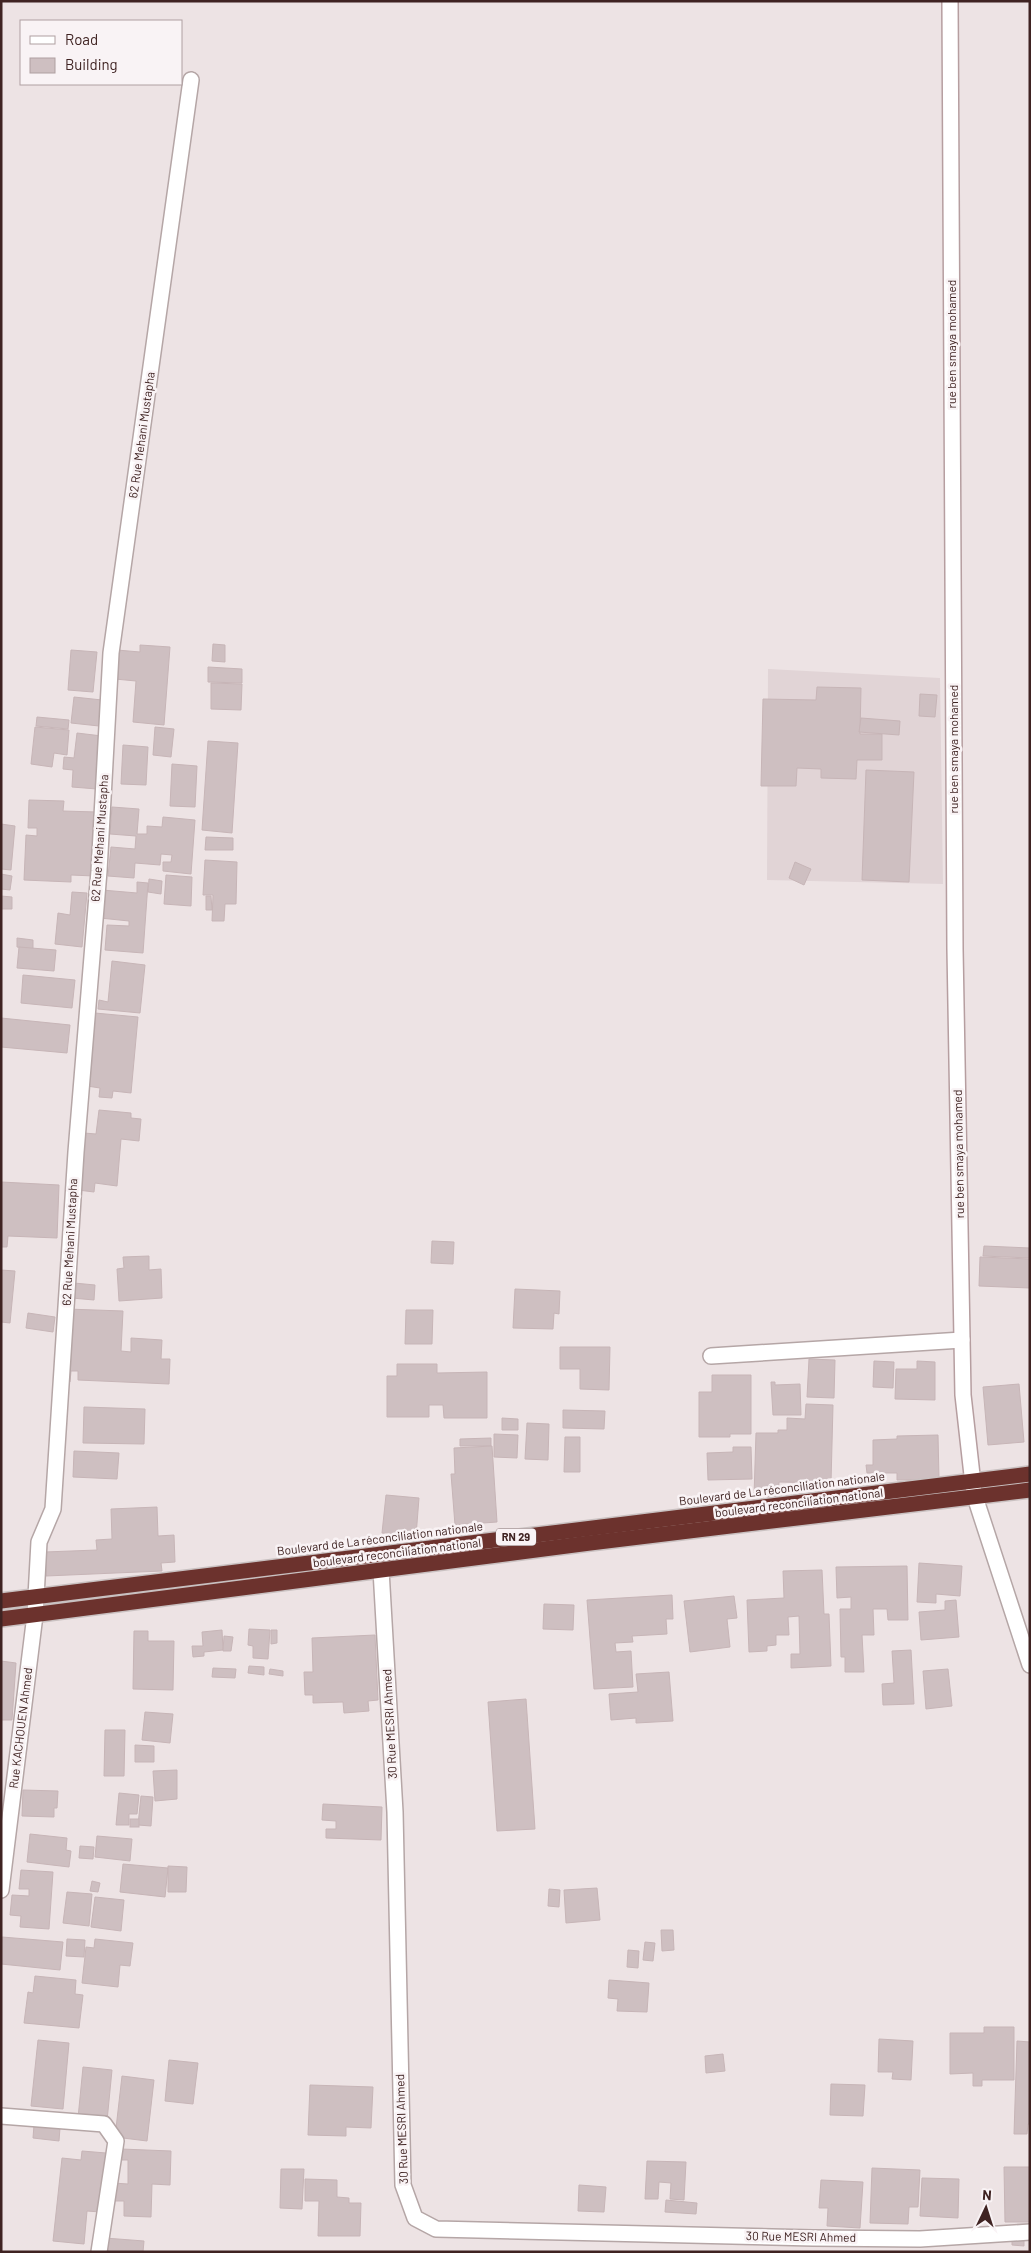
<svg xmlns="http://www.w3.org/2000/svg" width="1031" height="2253" viewBox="0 0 1031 2253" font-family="Barlow,sans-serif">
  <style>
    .built { fill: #e1d4d6 }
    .building { fill: #cebfc1; stroke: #c7b5b7 }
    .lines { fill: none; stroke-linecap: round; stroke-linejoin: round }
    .street-casing { stroke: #b5a6a6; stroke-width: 18 }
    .secondary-casing { stroke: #b69ea0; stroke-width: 18 }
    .highway-casing { stroke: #c9c1c1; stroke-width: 18 }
    .street { stroke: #fff; stroke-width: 15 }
    .secondary { stroke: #fff; stroke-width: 15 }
    .highway { stroke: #6c322d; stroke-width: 15 }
    .labels { text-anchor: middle; stroke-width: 5; stroke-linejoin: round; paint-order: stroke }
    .shield { fill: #f9f3f5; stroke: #776161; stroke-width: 1 }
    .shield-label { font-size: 11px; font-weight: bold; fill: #3f2322 }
    .street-label { font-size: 12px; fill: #3f2322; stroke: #f9f3f5 }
  </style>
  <rect width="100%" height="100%" fill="#ede3e4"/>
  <!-- built -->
  <polygon class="built" points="768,669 940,678 943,884 767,880"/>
  <!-- building -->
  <g class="building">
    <polygon points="213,644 225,645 225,662 212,661"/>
    <polygon points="140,645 170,647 164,725 133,722 136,681 115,679 117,650 140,652"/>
    <polygon points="71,650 97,652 93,692 68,690"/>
    <polygon points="208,667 242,669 242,683 208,682"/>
    <polygon points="211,683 242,684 241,710 211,709"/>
    <polygon points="817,687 861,688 860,734 882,734 882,760 857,760 856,779 821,778 821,769 797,768 796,786 761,786 763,699 816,700"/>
    <polygon points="920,694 937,695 935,717 919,716"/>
    <polygon points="74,697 102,700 99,726 71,723"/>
    <polygon points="37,717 69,720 68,729 36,726"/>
    <polygon points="861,718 900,721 899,735 859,732"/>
    <polygon points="35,727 69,730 67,755 54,753 52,767 31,764"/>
    <polygon points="155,727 174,729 171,757 153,755"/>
    <polygon points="77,733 102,736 97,789 72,787 73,770 63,769 64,757 74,758"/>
    <polygon points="208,741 238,743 232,833 202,830"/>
    <polygon points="123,745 148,747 146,785 121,784"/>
    <polygon points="172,764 197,766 195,807 170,806"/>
    <polygon points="866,770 914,772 909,882 862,880"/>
    <polygon points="29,800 64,801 63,811 97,812 94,876 71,875 71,882 24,880 26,835 37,836 37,828 28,828"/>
    <polygon points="112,807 139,809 137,834 147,834 147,826 162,827 163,817 195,820 191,874 163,871 163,862 171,862 172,855 161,854 160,865 135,863 134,878 108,876 111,847 135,849 136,836 110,834"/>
    <polygon points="1,824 15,826 11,870 1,869"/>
    <polygon points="206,837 233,838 233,850 205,850"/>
    <polygon points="205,860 237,862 236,904 225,904 224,921 212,921 213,895 203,895"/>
    <polygon points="795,862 811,869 804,885 789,878"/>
    <polygon points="1,874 12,876 10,890 1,889"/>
    <polygon points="166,875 192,877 191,906 164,904"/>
    <polygon points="149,879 162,881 161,894 148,892"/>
    <polygon points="137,882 148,883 143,953 105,950 107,925 129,926 129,921 100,918 102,890 137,893"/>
    <polygon points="72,892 87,893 82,947 55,944 58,913 70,915"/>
    <polygon points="1,896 12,897 12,909 1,909"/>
    <polygon points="206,896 211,896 212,910 206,910"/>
    <polygon points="17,938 33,940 33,949 17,947"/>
    <polygon points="19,947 56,950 54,971 17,968"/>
    <polygon points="112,961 145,965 140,1013 98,1009 99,1000 108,1002"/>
    <polygon points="23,975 75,980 72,1008 21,1003"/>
    <polygon points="95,1013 138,1017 131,1093 113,1091 112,1098 99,1097 100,1088 87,1086"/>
    <polygon points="1,1018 70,1025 67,1053 1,1047"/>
    <polygon points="99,1110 131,1113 131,1118 141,1119 139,1141 121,1139 117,1186 95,1183 94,1192 78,1190 84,1133 96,1134"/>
    <polygon points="1,1182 59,1185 57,1238 8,1236 7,1247 1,1247"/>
    <polygon points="432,1241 454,1242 453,1264 431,1263"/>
    <polygon points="984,1246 1030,1248 1030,1258 983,1256"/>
    <polygon points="149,1256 149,1270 161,1269 162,1298 119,1301 117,1269 124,1268 123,1257"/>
    <polygon points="980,1257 1030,1259 1030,1288 979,1286"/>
    <polygon points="1,1270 15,1271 10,1323 1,1322"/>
    <polygon points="74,1283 95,1285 94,1300 72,1298"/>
    <polygon points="515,1289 560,1291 559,1314 554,1313 553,1329 513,1328"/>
    <polygon points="67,1309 123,1311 121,1351 131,1352 131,1338 162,1340 161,1359 170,1359 169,1384 78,1380 78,1371 71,1371 70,1382 64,1382"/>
    <polygon points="406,1310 433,1310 432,1344 405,1344"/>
    <polygon points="28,1313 55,1317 53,1332 26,1328"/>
    <polygon points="560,1347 610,1347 609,1390 580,1389 580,1369 560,1369"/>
    <polygon points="809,1359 835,1360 834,1398 807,1397"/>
    <polygon points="874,1361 894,1362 893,1388 873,1387"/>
    <polygon points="917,1361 935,1362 935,1400 895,1399 896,1369 917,1369"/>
    <polygon points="397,1364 437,1364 437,1373 487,1372 487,1418 444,1418 443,1405 429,1405 429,1417 387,1417 387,1376 397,1376"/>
    <polygon points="712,1375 751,1375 751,1434 730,1434 730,1437 699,1437 699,1392 712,1392"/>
    <polygon points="771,1382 775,1382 775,1385 800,1384 801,1415 773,1415"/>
    <polygon points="1019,1384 1024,1442 988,1445 983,1387"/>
    <polygon points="806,1404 833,1405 831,1483 779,1482 778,1497 754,1496 756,1433 778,1433 778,1430 787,1430 787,1418 805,1419"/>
    <polygon points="84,1407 145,1409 144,1444 83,1443"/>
    <polygon points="563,1410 605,1411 604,1429 563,1428"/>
    <polygon points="502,1418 518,1419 518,1430 502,1430"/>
    <polygon points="527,1423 549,1424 548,1460 525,1459"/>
    <polygon points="494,1434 518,1435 517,1458 494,1457"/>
    <polygon points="938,1435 939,1479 897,1480 897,1473 867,1473 866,1465 873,1465 873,1440 897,1439 897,1436"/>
    <polygon points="565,1437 580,1437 580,1472 564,1472"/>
    <polygon points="491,1438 491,1446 460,1446 460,1439"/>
    <polygon points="492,1446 497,1522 455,1525 451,1474 455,1474 454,1448"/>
    <polygon points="733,1447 751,1447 752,1479 708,1480 707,1453 733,1452"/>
    <polygon points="74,1451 119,1453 117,1479 73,1477"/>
    <polygon points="386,1495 419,1498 416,1536 382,1533"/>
    <polygon points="157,1507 158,1536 174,1535 175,1562 161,1563 162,1571 46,1576 45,1552 97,1550 96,1540 112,1539 111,1509"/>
    <polygon points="919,1563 962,1566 960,1596 936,1594 936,1603 917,1602"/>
    <polygon points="907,1566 908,1620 888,1620 887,1609 873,1609 874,1635 862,1635 864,1672 845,1672 845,1657 841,1657 840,1609 851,1609 851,1597 837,1598 836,1567"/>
    <polygon points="822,1570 824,1614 829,1614 831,1666 791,1668 791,1654 800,1654 799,1616 788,1617 789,1635 776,1635 776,1645 767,1646 767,1651 749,1652 747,1600 784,1598 783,1571"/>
    <polygon points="672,1595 673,1619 666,1619 667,1634 632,1636 633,1642 615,1643 616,1652 631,1651 633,1687 594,1689 587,1600"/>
    <polygon points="734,1596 737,1618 727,1619 730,1647 690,1652 684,1601"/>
    <polygon points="956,1600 959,1637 921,1640 919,1612 945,1610 945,1601"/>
    <polygon points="544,1604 574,1605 573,1630 543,1629"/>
    <polygon points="249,1629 270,1630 268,1659 253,1658 253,1646 248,1645"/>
    <polygon points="222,1630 223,1650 204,1652 204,1656 193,1657 192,1646 203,1646 202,1632"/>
    <polygon points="271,1630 277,1630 277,1643 271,1644"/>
    <polygon points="134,1631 148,1631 148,1641 174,1641 173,1690 133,1689"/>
    <polygon points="375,1635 378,1700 368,1701 369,1711 344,1713 343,1702 313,1703 313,1695 305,1695 304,1672 313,1672 312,1638"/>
    <polygon points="224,1636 233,1637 231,1651 223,1651"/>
    <polygon points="911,1650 914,1704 883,1705 882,1684 894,1683 892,1651"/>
    <polygon points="1,1661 16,1663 12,1720 1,1720"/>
    <polygon points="249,1666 264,1667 264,1675 248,1673"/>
    <polygon points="213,1668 236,1669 235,1678 212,1677"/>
    <polygon points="270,1669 283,1671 283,1676 269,1674"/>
    <polygon points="948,1669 952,1706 926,1709 923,1671"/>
    <polygon points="669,1672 673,1721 636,1723 636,1718 611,1720 609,1694 638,1692 636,1674"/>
    <polygon points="526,1699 535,1829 497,1831 488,1702"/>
    <polygon points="145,1712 173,1714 170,1743 142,1740"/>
    <polygon points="105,1730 125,1730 124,1776 104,1776"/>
    <polygon points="135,1745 154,1746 154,1762 135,1762"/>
    <polygon points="177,1770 177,1799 155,1801 153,1771"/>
    <polygon points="23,1790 58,1791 57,1808 54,1808 54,1817 22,1816"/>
    <polygon points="119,1793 139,1795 137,1814 129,1814 129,1825 116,1825"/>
    <polygon points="141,1796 153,1797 151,1826 138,1825"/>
    <polygon points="323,1804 382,1807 381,1840 326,1838 326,1829 336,1829 336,1821 322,1820"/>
    <rect x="130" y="1819" width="9" height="8"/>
    <polygon points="30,1834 67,1838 66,1850 71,1851 69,1867 27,1862"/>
    <polygon points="97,1836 132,1839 130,1861 95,1857"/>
    <polygon points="80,1846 94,1847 93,1859 79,1858"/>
    <polygon points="123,1864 168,1868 165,1897 120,1892"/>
    <polygon points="168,1866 187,1867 186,1892 168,1892"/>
    <polygon points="21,1870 53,1872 49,1929 20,1927 21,1916 10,1915 12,1895 29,1896 29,1889 19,1889"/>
    <polygon points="92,1881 100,1883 98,1892 90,1891"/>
    <polygon points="597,1888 600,1920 566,1923 564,1890"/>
    <polygon points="549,1889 560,1890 559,1907 548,1906"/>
    <polygon points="67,1892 92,1894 89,1926 63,1923"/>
    <polygon points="95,1897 124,1900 121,1931 91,1927"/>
    <polygon points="661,1930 673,1930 674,1950 662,1951"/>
    <polygon points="2,1937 63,1942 60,1970 1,1964"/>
    <polygon points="67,1939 85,1940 84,1957 66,1956"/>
    <polygon points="95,1939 133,1943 130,1966 120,1965 118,1987 82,1983 86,1947 94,1948"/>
    <polygon points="645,1942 655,1943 653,1961 643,1960"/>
    <polygon points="628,1950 639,1951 638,1968 627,1967"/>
    <polygon points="35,1976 76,1980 75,1994 83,1995 79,2028 24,2023 28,1992 33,1993"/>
    <polygon points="609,1980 649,1983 647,2012 617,2011 618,1999 608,1998"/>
    <polygon points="984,2027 1014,2027 1014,2080 982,2080 982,2086 973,2086 973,2073 950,2074 950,2033 984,2033"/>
    <polygon points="879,2039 913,2041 911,2080 892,2079 893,2072 878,2072"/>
    <polygon points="38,2040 69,2043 63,2109 31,2106"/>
    <polygon points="1017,2041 1030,2042 1030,2124 1028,2124 1027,2134 1014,2134"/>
    <polygon points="723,2054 725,2071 706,2073 705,2056"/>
    <polygon points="169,2060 198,2063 193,2104 165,2101"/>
    <polygon points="83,2067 112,2070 107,2121 78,2118"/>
    <polygon points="122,2076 154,2080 147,2141 115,2137"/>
    <polygon points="831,2084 865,2085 863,2116 830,2115"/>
    <polygon points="310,2085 373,2087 371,2128 346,2127 346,2136 308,2135"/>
    <polygon points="34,2125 60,2128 59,2141 33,2138"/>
    <polygon points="121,2149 171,2151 170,2185 152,2184 151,2217 124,2216 124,2201 112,2201 113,2183 128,2184 128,2160 120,2160"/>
    <polygon points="82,2151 106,2153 100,2212 87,2211 84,2244 53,2241 62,2158 81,2160"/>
    <polygon points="647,2161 686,2162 684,2200 670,2199 671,2183 659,2182 658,2199 645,2199"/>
    <polygon points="1004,2167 1030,2167 1030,2222 1005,2222"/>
    <polygon points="872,2168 920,2170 918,2207 909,2207 908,2224 870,2223"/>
    <polygon points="281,2169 304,2169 302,2209 280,2208"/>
    <polygon points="922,2178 959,2179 958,2218 920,2216"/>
    <polygon points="305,2179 337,2180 337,2197 349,2198 349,2203 361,2203 360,2236 318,2236 319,2201 305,2201"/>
    <polygon points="821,2180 863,2182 860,2228 827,2226 828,2208 819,2208"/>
    <polygon points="579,2185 606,2187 604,2212 578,2211"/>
    <polygon points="666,2200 697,2203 696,2214 665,2212"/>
    <polygon points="1012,2235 1024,2236 1024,2246 1012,2245"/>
    <polygon points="105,2238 144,2241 143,2252 104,2252"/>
  </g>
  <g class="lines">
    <!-- street casing -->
    <g class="street-casing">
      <g id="street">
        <polyline points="711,1356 962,1340"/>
        <polyline points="975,1497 1030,1665"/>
        <polyline points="381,1570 395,1812 403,2185 415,2218 436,2229 813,2238 920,2239 1030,2232"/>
        <polyline points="1,1890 35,1615 39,1542 53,1509 76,1152 99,871 111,653 191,80"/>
        <polyline points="1,2116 104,2124 116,2141 99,2252"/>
      </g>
    </g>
    <!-- secondary casing -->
    <g class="secondary-casing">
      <polyline id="secondary" points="950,1 955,949 963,1395 974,1493"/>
    </g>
    <!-- highway casing -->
    <g class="highway-casing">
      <g id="highway">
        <polyline points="1,1601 1030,1474"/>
        <polyline points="1,1619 590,1543 1030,1490"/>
      </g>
    </g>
    <!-- street -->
    <use href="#street" class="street"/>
    <!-- secondary -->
    <use href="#secondary" class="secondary"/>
    <!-- highway -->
    <use href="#highway" class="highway"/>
  </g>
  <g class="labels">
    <!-- shield labels -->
    <rect class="shield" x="496" y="1528.5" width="40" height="17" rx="4"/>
    <g class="shield-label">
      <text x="516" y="1541">RN 29</text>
    </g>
    <!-- street labels -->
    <g class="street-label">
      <text transform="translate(952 344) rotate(-90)" y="4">rue ben smaya mohamed</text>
      <text transform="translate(142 435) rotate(-82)" y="4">62 Rue Mehani Mustapha</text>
      <text transform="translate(954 749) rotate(-90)" y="4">rue ben smaya mohamed</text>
      <text transform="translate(100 838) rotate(-86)" y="4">62 Rue Mehani Mustapha</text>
      <text transform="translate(959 1154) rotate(-91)" y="4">rue ben smaya mohamed</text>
      <text transform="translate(70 1242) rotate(-87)" y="4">62 Rue Mehani Mustapha</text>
      <text transform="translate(782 1489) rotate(-7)" y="4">Boulevard de La réconciliation nationale</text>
      <text transform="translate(799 1503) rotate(-7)" y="4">boulevard reconciliation national</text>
      <text transform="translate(380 1539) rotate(-7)" y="4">Boulevard de La réconciliation nationale</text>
      <text transform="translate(397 1553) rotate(-7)" y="4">boulevard reconciliation national</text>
      <text transform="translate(390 1724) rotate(-93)" y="4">30 Rue MESRI Ahmed</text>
      <text transform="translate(21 1728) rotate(-83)" y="4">Rue KACHOUEN Ahmed</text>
      <text transform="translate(402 2129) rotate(-92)" y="4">30 Rue MESRI Ahmed</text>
      <text transform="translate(801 2237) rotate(1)" y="4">30 Rue MESRI Ahmed</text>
    </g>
  </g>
  <!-- border -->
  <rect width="1031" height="2253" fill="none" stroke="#3f2322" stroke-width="5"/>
  <!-- legend -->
  <rect x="20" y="20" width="162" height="65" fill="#f9f3f5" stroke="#afa0a1"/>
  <rect x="30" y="36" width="25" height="8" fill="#ffffff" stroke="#afa0a1"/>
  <text x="65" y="45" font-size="15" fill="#3f2322">Road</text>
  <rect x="30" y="58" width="25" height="15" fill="#cebfc1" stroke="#afa0a1"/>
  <text x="65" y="70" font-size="15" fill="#3f2322">Building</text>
  <!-- north arrow -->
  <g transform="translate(986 2208) rotate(4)" stroke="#f9f3f5" stroke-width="4" paint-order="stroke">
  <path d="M0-4L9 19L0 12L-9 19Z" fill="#3f2322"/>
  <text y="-8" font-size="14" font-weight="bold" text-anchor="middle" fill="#3f2322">N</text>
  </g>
</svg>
